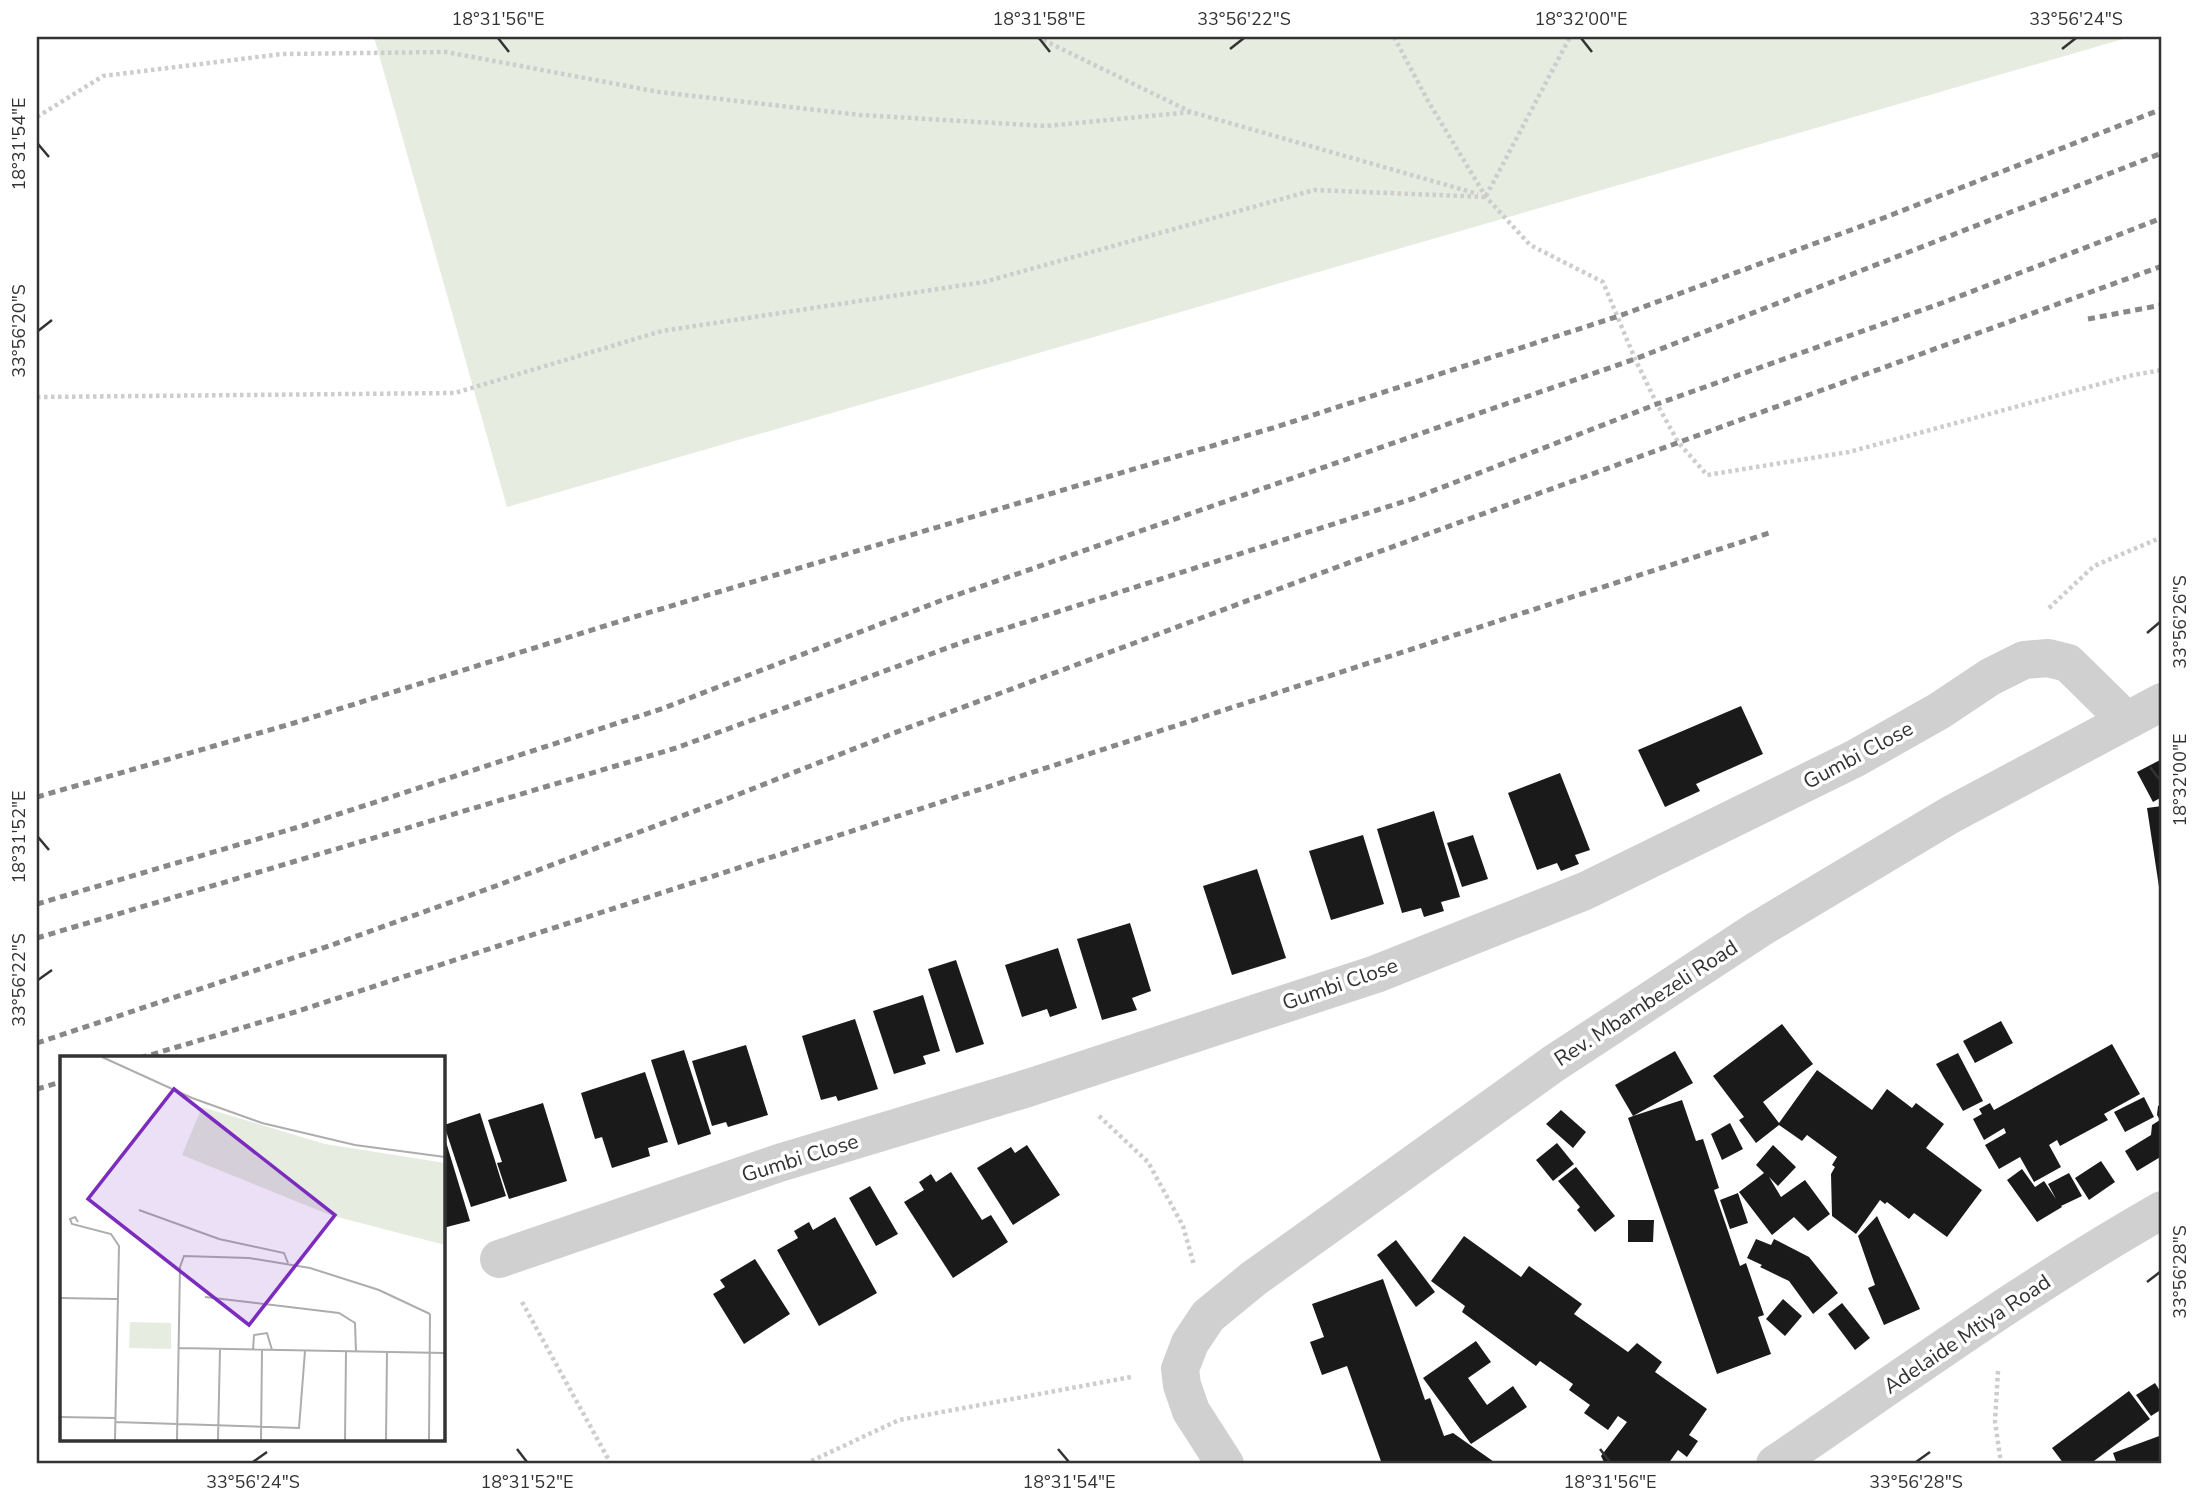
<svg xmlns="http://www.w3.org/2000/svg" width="2199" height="1501" viewBox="0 0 2199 1501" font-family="'Nunito Sans',sans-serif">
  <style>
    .green { fill: #e6ecdf }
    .building { fill: #1a1a1a }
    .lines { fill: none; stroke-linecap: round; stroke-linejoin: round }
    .path { stroke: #cdcdcd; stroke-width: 4.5; stroke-dasharray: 3.5 3.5; stroke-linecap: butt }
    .minor { stroke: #d0d0d0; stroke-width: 38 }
    .rail { stroke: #888; stroke-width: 5; stroke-dasharray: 7 5; stroke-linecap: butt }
    .ticks { fill: none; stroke: #333; stroke-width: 2.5 }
    .labels { text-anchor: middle; stroke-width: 7; stroke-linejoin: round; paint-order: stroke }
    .street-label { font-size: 21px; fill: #333; stroke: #fff }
    .inset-road { fill: none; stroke: #adadad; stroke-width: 2 }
    .view { fill: #7b2cbf; fill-opacity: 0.15; stroke: #7b2cbf; stroke-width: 3.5 }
    .inset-edge { fill: none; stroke: #333; stroke-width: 3.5 }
    .neatline { fill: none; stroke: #333; stroke-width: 2.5 }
    .ticks-label { font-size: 18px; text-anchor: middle; fill: #333 }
  </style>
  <rect width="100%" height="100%" fill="#fff"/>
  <!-- green -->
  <polygon class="green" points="374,37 2130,37 507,507"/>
  <!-- building -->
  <g class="building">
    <polygon points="1741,706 1763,754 1696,784 1700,791 1665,807 1638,750"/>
    <polygon points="2162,759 2162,797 2153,802 2137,772"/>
    <polygon points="1560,773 1590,850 1575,855 1579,864 1561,871 1557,863 1537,870 1508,793"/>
    <polygon points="2162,806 2162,900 2161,900 2147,808"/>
    <polygon points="1434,811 1460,897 1441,902 1444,911 1424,917 1421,908 1402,913 1377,829"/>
    <polygon points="1363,835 1384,904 1331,920 1309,851"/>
    <polygon points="1473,835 1488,879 1462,887 1447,843"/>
    <polygon points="1257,869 1286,958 1232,975 1203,886"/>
    <polygon points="1130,923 1151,991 1132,998 1137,1010 1102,1020 1077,939"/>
    <polygon points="1058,948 1077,1008 1050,1017 1047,1009 1022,1017 1005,965"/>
    <polygon points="956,960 984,1044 956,1053 928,969"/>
    <polygon points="923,995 940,1051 923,1056 926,1064 894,1074 873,1011"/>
    <polygon points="855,1019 878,1089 838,1101 836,1096 821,1100 802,1036"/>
    <polygon points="2001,1021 2013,1043 1975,1063 1963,1041"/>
    <polygon points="1782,1024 1813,1064 1763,1102 1779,1123 1817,1070 1872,1110 1887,1089 1912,1108 1916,1103 1944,1124 1926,1148 1982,1190 1947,1237 1914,1213 1909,1219 1887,1202 1885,1204 1880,1200 1856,1234 1832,1216 1831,1174 1835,1167 1832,1165 1837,1157 1807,1135 1802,1141 1779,1125 1756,1143 1739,1120 1744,1117 1713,1076"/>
    <polygon points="2112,1044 2140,1094 2104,1114 2108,1120 2060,1146 2057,1140 2049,1145 2061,1167 2034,1182 2020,1157 1999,1169 1985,1145 2006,1133 2004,1128 1984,1140 1973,1119 1982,1114 1979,1109 1990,1103 1994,1110"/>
    <polygon points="746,1045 768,1115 728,1127 726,1122 712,1126 692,1061"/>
    <polygon points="684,1050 711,1134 678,1145 651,1060"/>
    <polygon points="1675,1051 1693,1083 1633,1116 1682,1100 1696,1141 1703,1139 1719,1188 1714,1190 1740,1266 1746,1263 1764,1315 1758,1317 1771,1354 1717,1374 1628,1118 1633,1116 1615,1085"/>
    <polygon points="1958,1053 1983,1101 1963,1111 1936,1064"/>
    <polygon points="645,1072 668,1142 648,1148 650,1156 612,1168 602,1137 595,1139 581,1093"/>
    <polygon points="2144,1097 2154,1117 2125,1132 2114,1112"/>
    <polygon points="543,1103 567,1181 509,1199 497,1163 502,1162 488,1120"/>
    <polygon points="2162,1104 2162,1156 2137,1171 2125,1151 2151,1135 2152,1125 2160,1120 2157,1115 2158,1106"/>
    <polygon points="1561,1110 1586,1132 1573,1148 1546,1124"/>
    <polygon points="480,1113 506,1196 471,1207 444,1125"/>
    <polygon points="1730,1123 1743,1149 1722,1160 1711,1134"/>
    <polygon points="443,1132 470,1221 443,1228"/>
    <polygon points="1557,1143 1574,1164 1553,1181 1536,1160"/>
    <polygon points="1027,1145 1060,1195 1013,1225 977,1168 1011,1147 1015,1153"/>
    <polygon points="1773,1145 1796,1167 1778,1186 1769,1177 1781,1197 1805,1180 1830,1214 1808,1231 1794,1217 1772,1235 1739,1192 1764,1173 1756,1165"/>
    <polygon points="2101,1161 2115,1182 2089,1200 2075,1178"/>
    <polygon points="1576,1167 1615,1216 1595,1232 1577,1210 1580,1207 1558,1181"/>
    <polygon points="2022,1169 2035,1187 2044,1181 2056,1199 2048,1184 2069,1173 2082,1196 2061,1206 2062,1207 2037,1222 2007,1180"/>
    <polygon points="951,1172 982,1220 991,1215 1008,1242 953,1278 904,1202 924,1190 919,1182 931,1174 936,1182"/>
    <polygon points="870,1186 898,1234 876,1246 849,1198"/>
    <polygon points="1738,1193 1748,1223 1730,1229 1720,1200"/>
    <polygon points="1877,1216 1920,1309 1884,1325 1868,1288 1875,1285 1858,1236"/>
    <polygon points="835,1217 877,1293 819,1326 777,1250 798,1238 794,1231 809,1222 813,1230"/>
    <polygon points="1628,1220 1654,1220 1653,1242 1628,1242"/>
    <polygon points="1464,1236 1521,1277 1529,1266 1582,1304 1574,1314 1628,1352 1637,1343 1662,1362 1655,1372 1707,1409 1689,1435 1698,1441 1687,1457 1678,1450 1668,1464 1605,1464 1601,1456 1627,1422 1618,1416 1608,1430 1584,1413 1590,1405 1569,1390 1573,1384 1540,1361 1536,1366 1462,1312 1465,1306 1431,1281"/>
    <polygon points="1756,1239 1771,1245 1774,1239 1809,1257 1838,1293 1813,1314 1789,1281 1760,1267 1762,1265 1747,1258"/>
    <polygon points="1396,1240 1435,1292 1416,1307 1377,1255"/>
    <polygon points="755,1259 790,1314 744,1344 713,1294 725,1287 720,1280"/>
    <polygon points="1383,1279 1425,1400 1430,1398 1444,1436 1453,1433 1497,1464 1382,1464 1347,1366 1322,1375 1310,1342 1324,1337 1312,1304"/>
    <polygon points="1783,1299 1802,1316 1785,1336 1766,1319"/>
    <polygon points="1842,1303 1870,1338 1855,1350 1828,1314"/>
    <polygon points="1476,1341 1491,1362 1468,1378 1487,1405 1513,1386 1527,1407 1471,1444 1423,1378"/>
    <polygon points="2155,1383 2162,1394 2162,1409 2151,1416 2136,1395"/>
    <polygon points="2129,1391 2150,1419 2090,1464 2064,1464 2052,1448"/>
    <polygon points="2162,1435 2162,1464 2117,1464 2113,1453"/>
  </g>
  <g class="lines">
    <!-- path -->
    <g class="path">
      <polyline points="1037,37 1191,112 1478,194"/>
      <polyline points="1394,37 1428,101 1486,197 1530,245 1603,282 1635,359 1657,404 1678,442 1707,475 1849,452 2133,375 2162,370"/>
      <polyline points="37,117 103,76 282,54 446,52 659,92 860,115 1046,126 1191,112"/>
      <polyline points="1486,196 1570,37"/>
      <polyline points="37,397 455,393 662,331 984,282 1314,190 1486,197"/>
      <polyline points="2049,608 2094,566 2162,537"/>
      <polyline points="1099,1116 1148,1162 1183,1226 1194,1265"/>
      <polyline points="522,1302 611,1464"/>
      <polyline points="1998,1371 1995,1421 2001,1464"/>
      <polyline points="805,1464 899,1420 1131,1377"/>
    </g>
    <!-- minor -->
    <g class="minor">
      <polyline points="499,1259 779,1163 1028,1088 1376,974 1585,891 1854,759 1939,711 1990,677 2024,660 2048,658 2068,663 2126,720"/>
      <polyline points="1225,1464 1191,1411 1182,1385 1180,1369 1190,1343 1208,1316 1253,1279 1553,1064 1759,929 1950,815 2162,702"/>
      <path d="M1775 1464C1902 1378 2028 1286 2162 1210"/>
    </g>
    <!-- rail -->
    <g class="rail">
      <polyline points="2088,319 2162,305"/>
      <polyline points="37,797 294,723 627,619 1276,427 1619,316 1886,217 2162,109"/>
      <polyline points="37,904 302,826 664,708 945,599 1635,359 2162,153"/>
      <polyline points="37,938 676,748 966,641 1412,499 1657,404 1942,303 2162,218"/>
      <polyline points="37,1043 329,946 493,887 719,802 894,733 1340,566 2162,266"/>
      <polyline points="140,1058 295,1012 1769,533"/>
      <polyline points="37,1089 61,1082"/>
    </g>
  </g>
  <!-- ticks -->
  <path class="ticks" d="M498 38 509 52M1039 38 1050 52M1581 38 1592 52M1230 49 1244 38M2062 49 2076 38M38 144 49 157M38 331 52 320M2147 633 2160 622M2150 767 2160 780M38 837 49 850M38 980 52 970M2147 1282 2160 1272M517 1449 527 1462M1058 1449 1069 1462M1600 1449 1610 1462M253 1462 267 1452M1916 1462 1930 1452"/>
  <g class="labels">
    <!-- street labels -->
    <g class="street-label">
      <text transform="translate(1858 755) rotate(-28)" y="7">Gumbi Close</text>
      <text transform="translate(1340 984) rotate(-19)" y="7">Gumbi Close</text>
      <text transform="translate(1646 1003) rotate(-33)" y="7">Rev. Mbambezeli Road</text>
      <text transform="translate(800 1158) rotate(-17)" y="7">Gumbi Close</text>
      <text transform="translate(1967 1334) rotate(-34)" y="7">Adelaide Mtiya Road</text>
    </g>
  </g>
  <!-- overview -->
  <g transform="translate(60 1056)">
    <rect width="385" height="385" fill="#fff"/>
    <path d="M142 51 265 88 385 107V189L270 159 122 99ZM70 266 111 267V293L69 292Z" fill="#e6ecdf"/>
    <path class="inset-road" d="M42 1 132 42 202 67 295 89 385 101M79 154 159 183 224 197 228 207M18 166 15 161 10 163 12 168 51 178 59 190 55 384M145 241 279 257 295 267 296 296M0 242 58 243M119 292 385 297M193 294 194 279 207 277 212 294M0 361 55 362M55 366 239 372 245 295M117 384 120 211 124 200 189 202 250 212 319 234 370 258M158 384 160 293M201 384 202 294M285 384 286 296M326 384 327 296M369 384 370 258"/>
    <path class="view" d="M114 33 275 159 189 269 28 143Z"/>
    <rect width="385" height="385" class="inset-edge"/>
  </g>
  <!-- border -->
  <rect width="2199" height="1501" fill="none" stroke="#ffffff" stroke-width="77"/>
  <rect x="38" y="38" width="2122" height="1424" class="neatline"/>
  <g class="ticks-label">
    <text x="498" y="25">18°31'56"E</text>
    <text x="1039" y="25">18°31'58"E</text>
    <text x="1244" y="25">33°56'22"S</text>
    <text x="1581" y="25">18°32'00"E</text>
    <text x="2076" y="25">33°56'24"S</text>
    <text transform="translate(19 144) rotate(-90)" y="6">18°31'54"E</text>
    <text transform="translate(19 331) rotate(-90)" y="6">33°56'20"S</text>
    <text transform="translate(2180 622) rotate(-90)" y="6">33°56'26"S</text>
    <text transform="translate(2180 780) rotate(-90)" y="6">18°32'00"E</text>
    <text transform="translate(19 837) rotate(-90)" y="6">18°31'52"E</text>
    <text transform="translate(19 980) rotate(-90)" y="6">33°56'22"S</text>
    <text transform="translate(2180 1272) rotate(-90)" y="6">33°56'28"S</text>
    <text x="253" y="1488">33°56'24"S</text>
    <text x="527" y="1488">18°31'52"E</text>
    <text x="1069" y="1488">18°31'54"E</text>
    <text x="1610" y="1488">18°31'56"E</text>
    <text x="1916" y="1488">33°56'28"S</text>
  </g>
</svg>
